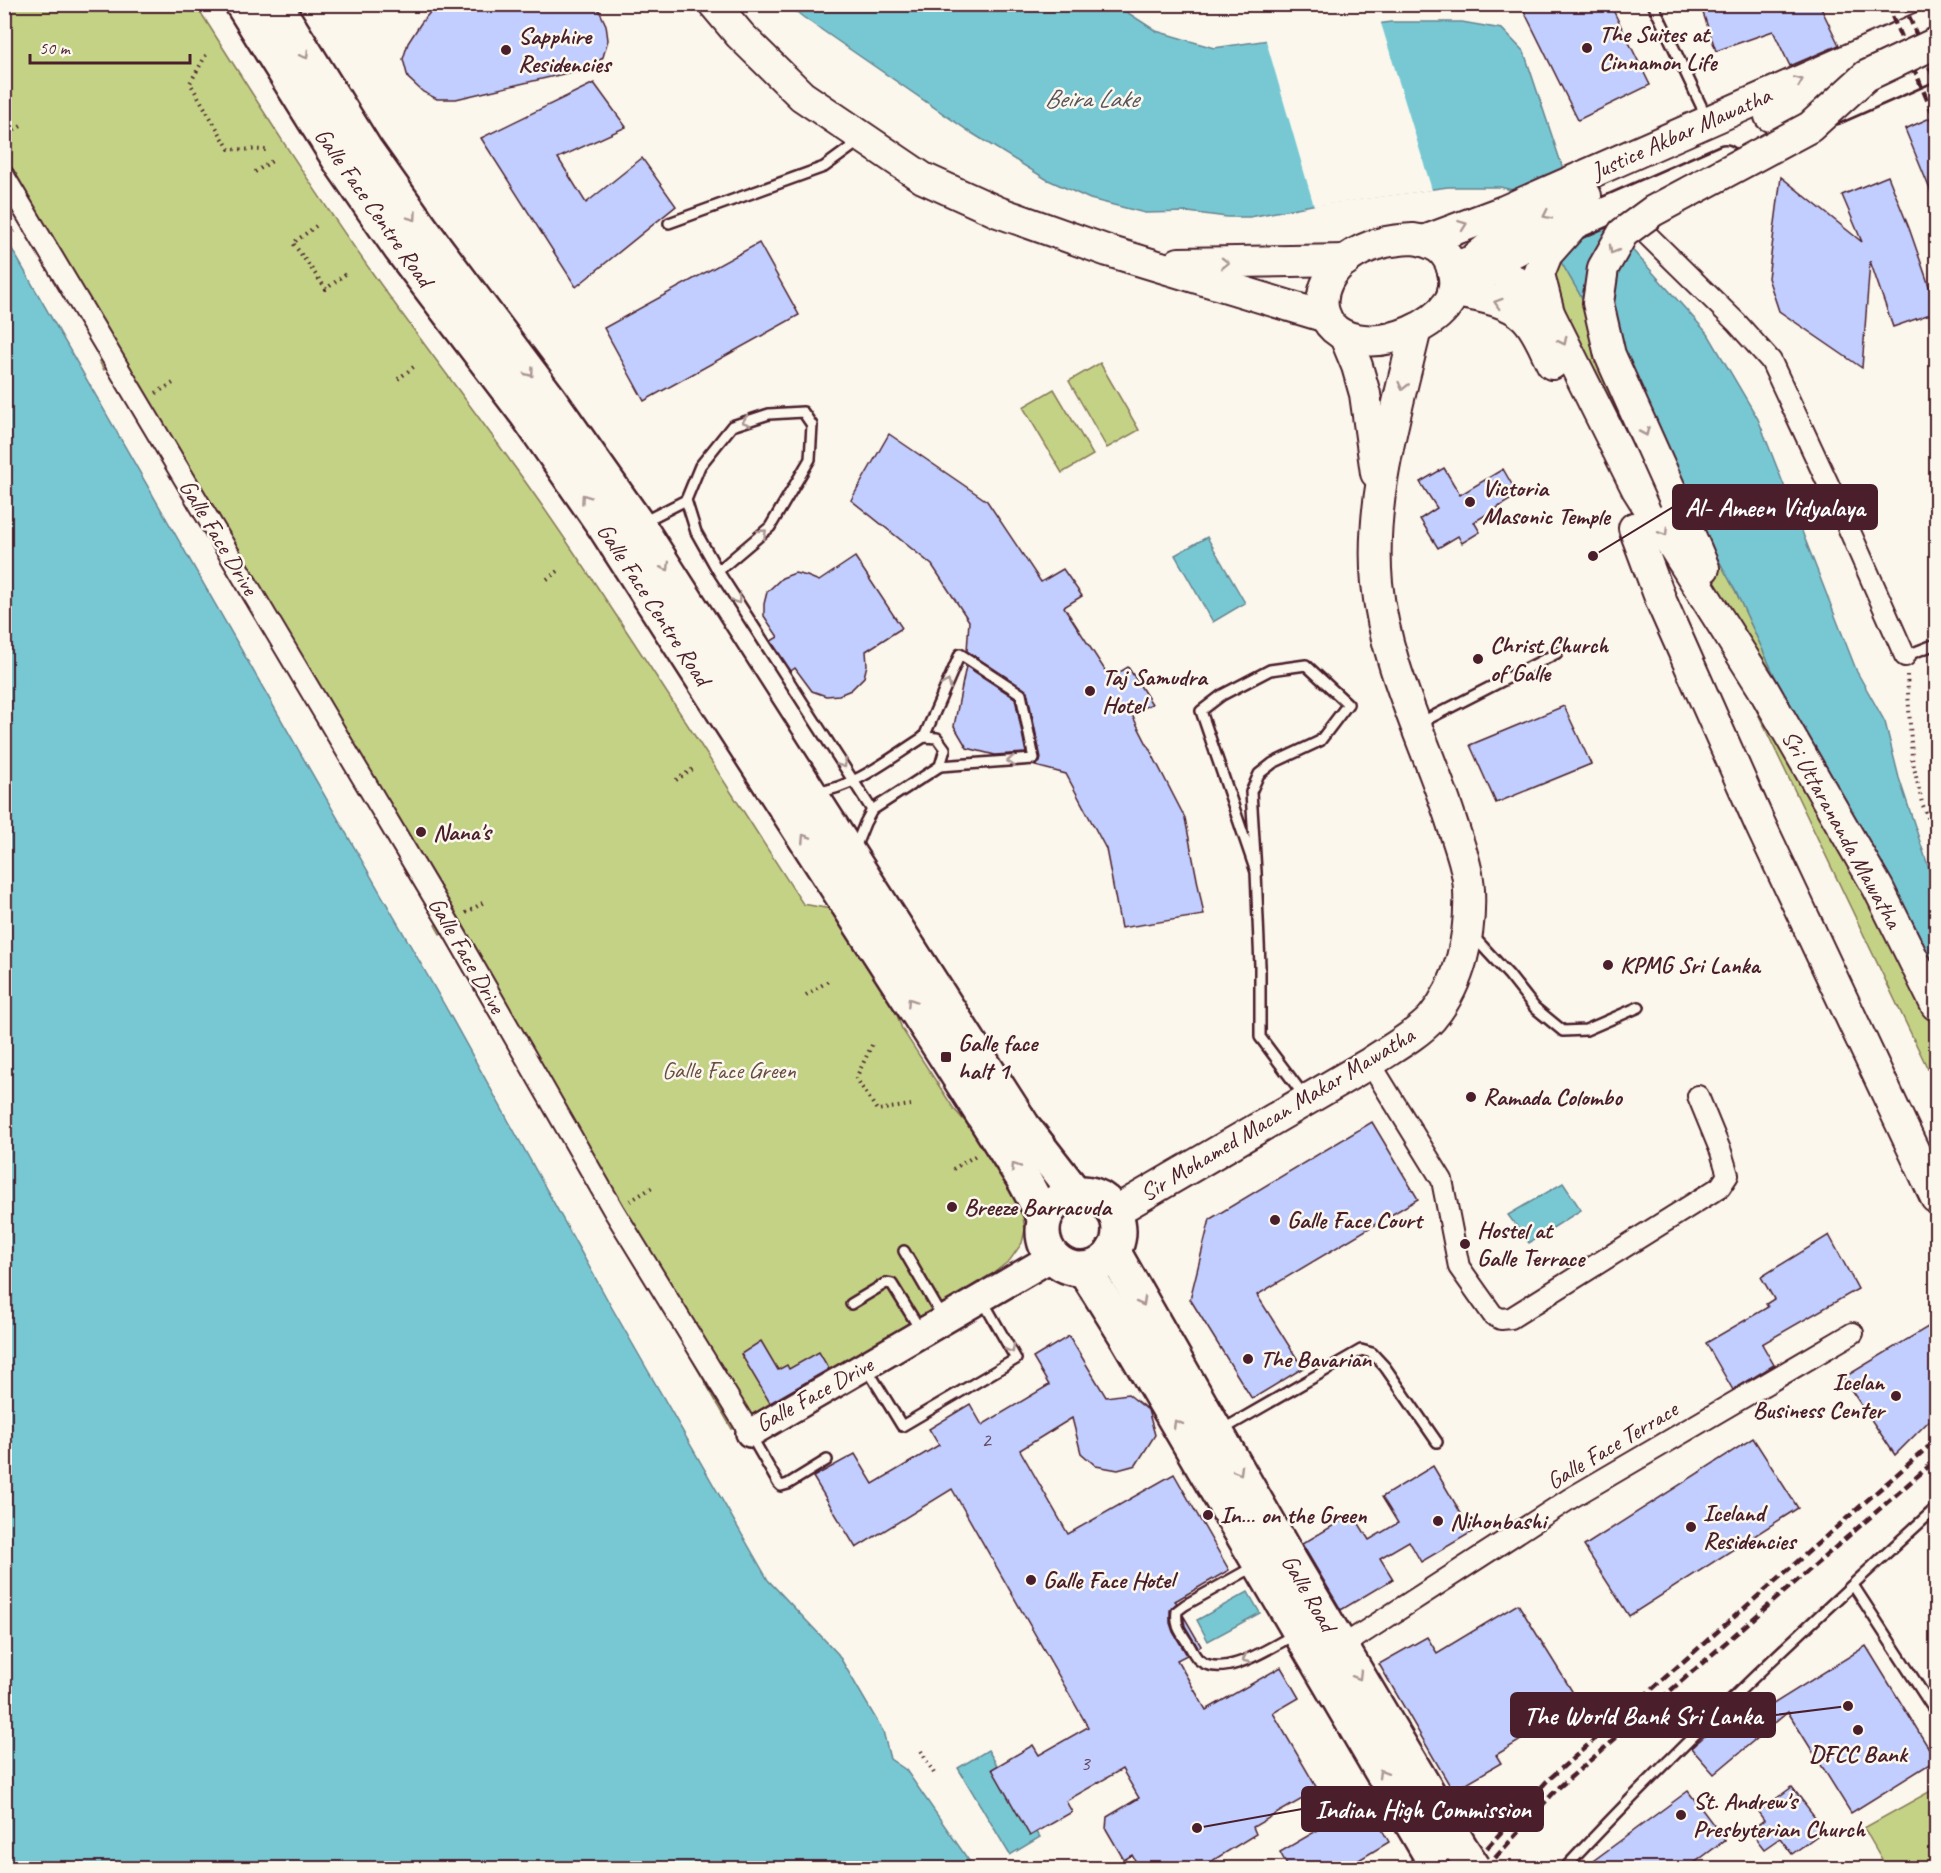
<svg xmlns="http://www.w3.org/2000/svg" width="1941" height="1873" viewBox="0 0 1941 1873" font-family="Caveat,sans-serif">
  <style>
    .green { fill: #c4d286; stroke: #877858; stroke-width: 1.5 }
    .water { fill: #78c8d3; stroke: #668490; stroke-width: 1.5 }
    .pier { fill: #fbf7ec }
    .building { fill: #c1ceff; stroke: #4a1f2b; stroke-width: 1.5 }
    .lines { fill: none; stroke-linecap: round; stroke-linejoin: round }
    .lane-casing { stroke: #4a1f2b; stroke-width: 14 }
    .street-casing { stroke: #4a1f2b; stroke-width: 24 }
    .secondary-casing { stroke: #4a1f2b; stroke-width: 32 }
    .primary-casing { stroke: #4a1f2b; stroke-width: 34 }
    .highway-casing { stroke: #4a1f2b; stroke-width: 38 }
    .path { stroke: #4a1f2b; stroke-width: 4; stroke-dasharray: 1.5 4.5; stroke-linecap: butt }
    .lane { stroke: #fbf7ec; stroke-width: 9 }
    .street { stroke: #fbf7ec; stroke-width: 20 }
    .secondary { stroke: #fbf7ec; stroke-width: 27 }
    .primary { stroke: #fbf7ec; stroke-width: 30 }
    .highway { stroke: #fbf7ec; stroke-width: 33 }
    .rail { stroke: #4a1f2b; stroke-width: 4.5; stroke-dasharray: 9 4.5; stroke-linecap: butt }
    .primary-bridge-casing { stroke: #4a1f2b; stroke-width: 34; stroke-linecap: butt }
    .highway-bridge-casing { stroke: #4a1f2b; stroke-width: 38; stroke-linecap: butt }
    .primary-bridge { stroke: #fbf7ec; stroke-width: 30 }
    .highway-bridge { stroke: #fbf7ec; stroke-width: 33 }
    .oneway { stroke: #ab9695 }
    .poi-dot { fill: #4a1f2b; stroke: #fbf7ec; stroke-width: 2 }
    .labels { text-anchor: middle; stroke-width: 5; stroke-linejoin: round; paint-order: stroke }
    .number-label { font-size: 21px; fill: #684b60 }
    .poi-label { font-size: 24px; font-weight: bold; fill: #4a1f2b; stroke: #fbf7ec; text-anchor: start }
    .street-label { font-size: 24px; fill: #4a1f2b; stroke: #fbf7ec }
    .park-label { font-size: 24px; fill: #684c42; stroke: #fbf7ec }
    .water-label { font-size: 26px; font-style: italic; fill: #58525d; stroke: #fbf7ec }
    .leader { fill: none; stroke: #4a1f2b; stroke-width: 2 }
    .callout-dot { fill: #4a1f2b; stroke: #fbf7ec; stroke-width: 2 }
    .callout { fill: #4a1f2b; stroke: #4a1f2b; stroke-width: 2 }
    .callout-label { font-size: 26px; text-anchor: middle; font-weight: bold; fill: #fff }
  </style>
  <rect width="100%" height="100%" fill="#fbf7ec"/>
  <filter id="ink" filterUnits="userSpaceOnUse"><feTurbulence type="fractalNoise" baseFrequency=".0167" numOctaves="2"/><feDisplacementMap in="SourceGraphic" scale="12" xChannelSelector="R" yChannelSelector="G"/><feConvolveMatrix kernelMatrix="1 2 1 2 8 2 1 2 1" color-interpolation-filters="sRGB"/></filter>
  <g filter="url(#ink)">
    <!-- green -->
    <g class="green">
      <path d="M4 5H196C254 97 312 189 376 278 434 359 496 438 552 520 639 646 720 776 803 904L831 909 887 987 902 1029 954 1109 977 1135 1001 1170 1022 1211 1025 1230 1022 1243 1010 1260 995 1272 732 1429 445 933 440 934 435 925 439 923 108 367 104 370 99 361 103 359 5 192Z"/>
      <polygon points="1546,235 1623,369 1685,498 1736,592 1832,800 1908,973 1936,1031 1936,1086 1532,241"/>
      <polygon points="1100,363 1139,430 1107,448 1069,381"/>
      <polygon points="1054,389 1093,455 1062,473 1023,407"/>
      <polygon points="1936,1788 1936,1868 1887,1868 1864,1828"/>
    </g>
    <!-- water -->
    <g class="water">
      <polygon points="788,5 1116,5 1156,31 1214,48 1391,22 1462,22 1502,29 1524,52 1565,175 1708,334 1758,419 1857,672 1885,722 1899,778 1936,890 1936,1031 1908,973 1832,800 1736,592 1685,498 1623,369 1546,236 1527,206 1512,190 1500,187 1448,187 1312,205 1250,217 1227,217 1188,212 1145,213 1090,199 1046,179 970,132 803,17"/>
      <polygon points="4,235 445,1006 612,1308 768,1580 838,1654 883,1731 890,1759 906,1770 974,1868 5,1868"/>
      <polygon points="1207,537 1245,603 1213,622 1175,555"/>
      <polygon points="1563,1183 1581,1210 1529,1243 1508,1215"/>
      <polygon points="1248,1592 1260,1613 1208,1641 1197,1620"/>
      <polygon points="988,1750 1040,1837 1010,1855 958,1768"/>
    </g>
    <!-- pier -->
    <polygon class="pier" points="1380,20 1432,190 1314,206 1265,37"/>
    <!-- building -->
    <g class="building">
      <polygon points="437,4 596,4 606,25 608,40 603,57 593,67 456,99 437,99 423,92 408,78 403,59 408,43 421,23"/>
      <polygon points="1538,4 1610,4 1650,85 1578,120 1524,11"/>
      <polygon points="1700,4 1819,4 1839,45 1790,66 1773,31 1716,51"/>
      <polygon points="594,83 626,127 558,158 586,203 642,158 676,206 576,287 481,138"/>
      <polygon points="1930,118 1936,134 1936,204 1905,129"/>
      <polygon points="1888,176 1909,228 1936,306 1936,312 1893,327 1870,261 1862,368 1779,311 1768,278 1781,177 1862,242 1842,195"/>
      <polygon points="759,243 799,315 644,401 604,328"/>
      <polygon points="889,434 987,501 1041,582 1063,569 1082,596 1064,607 1110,678 1128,667 1152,704 1131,713 1185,818 1204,915 1121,928 1106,849 1066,774 1035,766 1040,762 1041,758 1027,691 967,651 969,621 932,565 851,500"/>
      <polygon points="1444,468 1460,495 1503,469 1518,495 1474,522 1480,532 1462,543 1458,536 1438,548 1420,519 1437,508 1420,482"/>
      <polygon points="855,557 902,628 866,651 867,665 864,677 851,690 839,695 826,696 812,691 795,668 791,671 771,641 778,637 764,616 764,604 767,592 782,578 795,573 807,576 819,581"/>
      <polygon points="966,666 1015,698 1026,753 995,755 967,748 954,726"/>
      <polygon points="1564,706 1591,764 1496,803 1470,745"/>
      <polygon points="1372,1122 1418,1199 1257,1295 1303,1368 1252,1399 1190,1299 1210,1219"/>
      <polygon points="1829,1235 1858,1289 1762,1344 1774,1365 1733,1390 1706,1343 1768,1307 1766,1304 1774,1299 1761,1277"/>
      <polygon points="1936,1322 1936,1414 1895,1455 1843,1378"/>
      <polygon points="1069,1336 1106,1397 1128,1394 1148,1410 1155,1435 1136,1465 1118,1470 1096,1466 1081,1453 1072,1418 1020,1450 1068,1534 1174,1474 1229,1570 1175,1601 1177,1603 1170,1610 1170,1623 1173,1632 1187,1655 1177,1660 1206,1710 1281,1667 1299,1698 1273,1713 1318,1790 1253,1827 1256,1834 1199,1869 1140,1869 1132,1855 1124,1860 1106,1829 1107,1817 1139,1798 1122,1769 1066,1801 1072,1812 1030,1836 992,1769 1033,1745 1039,1755 1088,1727 952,1489 856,1548 813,1477 855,1454 873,1484 939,1445 929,1429 970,1404 982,1425 1049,1385 1033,1358"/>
      <polygon points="761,1341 778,1370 787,1365 789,1369 819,1352 829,1369 770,1403 741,1354"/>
      <polygon points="1753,1438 1798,1508 1629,1616 1584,1546"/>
      <polygon points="1433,1466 1472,1532 1421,1562 1409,1541 1380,1558 1393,1579 1341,1610 1302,1544 1353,1514 1369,1540 1398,1523 1382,1497"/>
      <polygon points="1518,1604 1580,1704 1496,1755 1501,1763 1453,1791 1379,1664 1427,1637 1437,1653"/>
      <polygon points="1183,1615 1201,1646 1198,1648 1185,1626"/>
      <polygon points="1866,1646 1936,1760 1851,1813 1788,1712 1714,1774 1691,1748 1747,1699 1759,1713"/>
      <polygon points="1792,1787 1825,1830 1792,1854 1780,1838 1764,1849 1750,1831 1764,1820 1758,1812"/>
      <polygon points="1688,1791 1725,1840 1686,1869 1582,1869"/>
      <polygon points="1366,1802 1389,1842 1344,1869 1289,1869 1280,1852"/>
    </g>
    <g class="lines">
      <!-- lane casing -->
      <g class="lane-casing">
        <g id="lane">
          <polyline points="1653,4 1706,116"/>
          <polyline points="669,223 824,167 861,140"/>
          <polyline points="643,522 686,500"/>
          <polyline points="718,571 770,527 810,459 812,425 803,412 769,414 732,426 700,466 686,500 696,532 718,571 872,810"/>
          <polyline points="1905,656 1936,644"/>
          <polyline points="1418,724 1557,653"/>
          <path d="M817 792C854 788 892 757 924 737L937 738 945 749 940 766"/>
          <polyline points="855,848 865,823 872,810 940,766 1034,759 1021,694 960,654 924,737"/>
          <polyline points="1256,872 1251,792 1259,774 1273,763 1320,741 1348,704 1306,665 1270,670 1222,695 1201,711 1256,872 1260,966 1260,1037 1305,1097"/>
          <polyline points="1474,937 1509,975 1535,1008 1563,1031 1586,1030 1639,1007"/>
          <polyline points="904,1251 943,1318"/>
          <polyline points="851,1304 886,1283 892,1284 921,1331"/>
          <polyline points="866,1367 902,1426 1016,1359 983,1301"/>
          <polyline points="1222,1430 1361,1350 1372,1353 1385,1367 1437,1442"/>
          <polyline points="751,1436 778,1483 781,1486 788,1484 827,1460"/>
          <path d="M1255 1566 1185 1605 1177 1611C1175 1627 1181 1632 1189 1645 1192 1650 1195 1657 1199 1660 1224 1680 1270 1647 1294 1635"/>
          <polyline points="1853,1585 1936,1713"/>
          <path d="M1565 1868C1682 1742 1809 1624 1936 1508"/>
        </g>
      </g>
      <!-- street casing -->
      <g class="street-casing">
        <g id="street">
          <polyline points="4,176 449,923 614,1211 750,1433"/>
          <polyline points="1628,216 1736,322 1771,361 1844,518 1905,656"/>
          <polyline points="1370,1063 1442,1180 1459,1267 1493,1315 1501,1319 1511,1318 1720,1187 1728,1175 1721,1152 1698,1096"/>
          <polyline points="1341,1647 1571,1498 1853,1333"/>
        </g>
      </g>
      <!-- secondary casing -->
      <g class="secondary-casing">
        <g id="secondary">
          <polyline points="1834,110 1936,65"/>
          <path d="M1472 261C1497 261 1506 259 1527 246L1725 159"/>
          <polyline points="750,1433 1052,1257"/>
        </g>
      </g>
      <!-- primary casing -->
      <g class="primary-casing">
        <g id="primary">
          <polyline points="714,4 740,35 802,96 923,178 998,212 1108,251 1326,317"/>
          <polyline points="1770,116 1864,76"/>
          <path d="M1413 239C1422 240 1431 243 1439 248 1454 260 1459 286 1449 302 1432 327 1392 343 1363 340 1313 335 1311 284 1348 258 1368 244 1389 240 1413 239Z"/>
          <polyline points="1424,241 1504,211 1936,21"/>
          <polyline points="1179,263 1346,260"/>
          <polyline points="1452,268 1472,261 1504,235 1586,196"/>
          <polyline points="1454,273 1488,270 1500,271 1517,282 1549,313 1637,489 1762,687 1878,888 1936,1005"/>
          <path d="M1453 291C1477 297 1505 299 1524 316 1537 328 1544 348 1552 364"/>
          <polyline points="1549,313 1539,274 1547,254 1571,227"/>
          <polyline points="1345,337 1357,366 1365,394 1376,473"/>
          <polyline points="1675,500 1704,568"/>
          <polyline points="1634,528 1662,603 1759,822 1936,1198"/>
          <path d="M1114 1212 1370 1063C1389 1050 1417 1035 1432 1018 1461 983 1471 934 1469 890 1468 867 1458 842 1451 820 1426 742 1385 666 1377 583 1369 501 1397 409 1416 329"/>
        </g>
      </g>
      <!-- highway casing -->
      <g class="highway-casing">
        <g id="highway">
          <polyline points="242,4 343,166 400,248 527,415 604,526 946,1057 1024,1180 1044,1217"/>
          <polyline points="275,4 365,149 423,231 550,400 638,525 1023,1126 1075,1193"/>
          <circle cx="1081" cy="1231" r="38"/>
          <polyline points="1113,1251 1286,1554 1462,1850"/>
          <polyline points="1084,1269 1126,1336 1438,1868"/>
        </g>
      </g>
      <!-- path -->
      <g class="path">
        <polyline points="206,55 190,83 229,149 266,150"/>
        <polyline points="4,136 23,125"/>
        <polyline points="1936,158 1934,159 1936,165"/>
        <polyline points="255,172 272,161"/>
        <polyline points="316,226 293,243 326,289 348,272"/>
        <polyline points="4,237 15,231"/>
        <polyline points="398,379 416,365"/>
        <polyline points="156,393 175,382"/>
        <polyline points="547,579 561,569"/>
        <polyline points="1907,675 1912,758 1922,803 1936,837"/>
        <polyline points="676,780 693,769"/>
        <polyline points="466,913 484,902"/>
        <polyline points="806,995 830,980"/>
        <polyline points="872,1045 856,1078 877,1110 911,1105"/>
        <polyline points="953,1169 978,1154"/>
        <polyline points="630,1201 653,1187"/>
        <polyline points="921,1751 935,1775"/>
      </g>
      <!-- lane -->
      <use href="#lane" class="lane"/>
      <!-- street -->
      <use href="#street" class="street"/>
      <!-- secondary -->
      <use href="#secondary" class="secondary"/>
      <!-- primary -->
      <use href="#primary" class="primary"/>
      <!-- highway -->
      <use href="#highway" class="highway"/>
      <!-- rail -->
      <g class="rail">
        <polyline points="1887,4 1936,121"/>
        <polyline points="1904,4 1936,83"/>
        <polyline points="1469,1868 1547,1781 1936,1440"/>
        <polyline points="1486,1868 1556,1790 1936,1460"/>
      </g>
      <!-- primary-bridge casing -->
      <g class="primary-bridge-casing">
        <polyline id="primary-bridge" points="1675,500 1610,355 1598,303 1603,268 1623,233 1653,211 1810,127 1866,76 1936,43"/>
      </g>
      <!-- highway-bridge casing -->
      <g class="highway-bridge-casing">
        <polyline id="highway-bridge" points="1462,1850 1474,1868"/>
      </g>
      <!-- primary-bridge -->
      <use href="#primary-bridge" class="primary-bridge"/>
      <!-- highway-bridge -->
      <use href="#highway-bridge" class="highway-bridge"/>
    </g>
    <!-- one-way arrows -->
    <defs><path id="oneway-chevron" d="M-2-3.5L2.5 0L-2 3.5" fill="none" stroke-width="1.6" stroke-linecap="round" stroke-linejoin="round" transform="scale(1.5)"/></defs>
    <g class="oneway">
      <use href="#oneway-chevron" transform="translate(305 55) rotate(58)"/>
      <use href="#oneway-chevron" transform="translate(1799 81) rotate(-23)"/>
      <use href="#oneway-chevron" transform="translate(1547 215) rotate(154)"/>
      <use href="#oneway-chevron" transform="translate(413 217) rotate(55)"/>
      <use href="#oneway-chevron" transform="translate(1463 225) rotate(-20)"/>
      <use href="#oneway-chevron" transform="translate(1613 250) rotate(120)"/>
      <use href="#oneway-chevron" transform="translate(1225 263) rotate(-1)"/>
      <use href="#oneway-chevron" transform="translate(1498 303) rotate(-162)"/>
      <use href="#oneway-chevron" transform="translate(1563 341) rotate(63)"/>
      <use href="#oneway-chevron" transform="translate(530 373) rotate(53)"/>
      <use href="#oneway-chevron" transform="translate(1403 386) rotate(103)"/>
      <use href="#oneway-chevron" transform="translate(746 421) rotate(162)"/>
      <use href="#oneway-chevron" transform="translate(1645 432) rotate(66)"/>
      <use href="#oneway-chevron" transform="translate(585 498) rotate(-125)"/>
      <use href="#oneway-chevron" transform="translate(1664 532) rotate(58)"/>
      <use href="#oneway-chevron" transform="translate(763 533) rotate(-41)"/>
      <use href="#oneway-chevron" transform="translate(666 567) rotate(58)"/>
      <use href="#oneway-chevron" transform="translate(737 600) rotate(57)"/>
      <use href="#oneway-chevron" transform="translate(947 684) rotate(-67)"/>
      <use href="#oneway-chevron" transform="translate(1011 761) rotate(176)"/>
      <use href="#oneway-chevron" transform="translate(843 764) rotate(57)"/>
      <use href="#oneway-chevron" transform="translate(805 838) rotate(-123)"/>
      <use href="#oneway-chevron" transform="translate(911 1002) rotate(-123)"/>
      <use href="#oneway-chevron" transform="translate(1015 1167) rotate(-123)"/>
      <use href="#oneway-chevron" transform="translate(1142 1302) rotate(61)"/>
      <use href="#oneway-chevron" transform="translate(1011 1349) rotate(60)"/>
      <use href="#oneway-chevron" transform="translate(1177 1424) rotate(-120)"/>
      <use href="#oneway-chevron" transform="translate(1239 1471) rotate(60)"/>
      <use href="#oneway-chevron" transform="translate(1246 1659) rotate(153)"/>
      <use href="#oneway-chevron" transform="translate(1358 1676) rotate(59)"/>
      <use href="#oneway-chevron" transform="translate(1382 1773) rotate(-121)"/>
    </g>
  </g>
  <!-- markers -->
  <g class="poi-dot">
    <circle cx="1587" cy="48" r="6"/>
    <circle cx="506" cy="50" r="6"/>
    <circle cx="1470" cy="502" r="6"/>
    <circle cx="1478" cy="659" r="6"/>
    <circle cx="1090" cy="691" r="6"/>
    <circle cx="421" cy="832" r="6"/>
    <circle cx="1608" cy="965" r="6"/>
    <rect x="940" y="1051" width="12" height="12" rx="3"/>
    <circle cx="1471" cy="1097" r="6"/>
    <circle cx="952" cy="1207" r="6"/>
    <circle cx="1275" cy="1220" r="6"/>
    <circle cx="1465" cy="1244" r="6"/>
    <circle cx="1248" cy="1359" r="6"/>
    <circle cx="1896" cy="1396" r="6"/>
    <circle cx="1208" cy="1515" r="6"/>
    <circle cx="1438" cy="1521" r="6"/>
    <circle cx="1691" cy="1527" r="6"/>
    <circle cx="1031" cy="1580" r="6"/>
    <circle cx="1858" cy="1730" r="6"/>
    <circle cx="1681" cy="1815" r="6"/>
  </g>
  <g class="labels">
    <!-- number labels -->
    <g class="number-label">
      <text x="986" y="1447">2</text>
      <text x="1085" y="1770">3</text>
    </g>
    <!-- poi labels -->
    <g class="poi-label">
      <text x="1599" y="42">The Suites at<tspan x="1599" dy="28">Cinnamon Life</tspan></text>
      <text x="518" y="44">Sapphire<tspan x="518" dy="28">Residencies</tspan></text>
      <text x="1482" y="496">Victoria<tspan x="1482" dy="28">Masonic Temple</tspan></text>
      <text x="1490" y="653">Christ Church<tspan x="1490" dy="28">of Galle</tspan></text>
      <text x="1102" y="685">Taj Samudra<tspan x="1102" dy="28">Hotel</tspan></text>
      <text x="433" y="840">Nana's</text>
      <text x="1620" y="973">KPMG Sri Lanka</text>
      <text x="958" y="1051">Galle face<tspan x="958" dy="28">halt 1</tspan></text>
      <text x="1483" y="1105">Ramada Colombo</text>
      <text x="964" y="1215">Breeze Barracuda</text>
      <text x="1287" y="1228">Galle Face Court</text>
      <text x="1477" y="1238">Hostel at<tspan x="1477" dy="28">Galle Terrace</tspan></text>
      <text x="1260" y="1367">The Bavarian</text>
      <text x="1884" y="1390" text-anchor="end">Icelan<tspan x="1884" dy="28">Business Center</tspan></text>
      <text x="1703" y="1521">Iceland<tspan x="1703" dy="28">Residencies</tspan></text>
      <text x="1220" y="1523">In… on the Green</text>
      <text x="1450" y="1529">Nihonbashi</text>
      <text x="1043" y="1588">Galle Face Hotel</text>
      <text x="1858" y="1762" text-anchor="middle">DFCC Bank</text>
      <text x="1693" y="1809">St. Andrew's<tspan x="1693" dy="28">Presbyterian Church</tspan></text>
    </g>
    <!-- street labels -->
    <g class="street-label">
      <text transform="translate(1681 133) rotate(-24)" y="8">Justice Akbar Mawatha</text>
      <text transform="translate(374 207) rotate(55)" y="8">Galle Face Centre Road</text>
      <text transform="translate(219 537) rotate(59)" y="8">Galle Face Drive</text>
      <text transform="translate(654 604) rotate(57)" y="8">Galle Face Centre Road</text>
      <text transform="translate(1842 829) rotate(61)" y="8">Sri Uttarananda Mawatha</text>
      <text transform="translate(467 955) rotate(60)" y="8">Galle Face Drive</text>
      <text transform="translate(1277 1114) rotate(-31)" y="8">Sir Mohamed Macan Makar Mawatha</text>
      <text transform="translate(814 1394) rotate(-29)" y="8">Galle Face Drive</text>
      <text transform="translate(1612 1445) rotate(-31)" y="8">Galle Face Terrace</text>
      <text transform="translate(1309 1593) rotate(60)" y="8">Galle Road</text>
    </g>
    <!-- park labels -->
    <g class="park-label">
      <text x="729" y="1078">Galle Face Green</text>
    </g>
    <!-- water labels -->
    <g class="water-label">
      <text x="1091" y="107">Beira Lake</text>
    </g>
  </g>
  <!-- callouts -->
  <path class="leader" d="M1593 556L1673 507M1848 1706L1775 1715M1197 1828L1302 1809"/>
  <g class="callout-dot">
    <circle cx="1593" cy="556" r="6"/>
    <circle cx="1848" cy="1706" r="6"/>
    <circle cx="1197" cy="1828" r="6"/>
  </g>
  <g class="callout">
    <rect x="1673" y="485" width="204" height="44" rx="6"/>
    <rect x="1511" y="1693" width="264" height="44" rx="6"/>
    <rect x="1302" y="1787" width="241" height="44" rx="6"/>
  </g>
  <g class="callout-label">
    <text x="1775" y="516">Al- Ameen Vidyalaya</text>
    <text x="1643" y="1724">The World Bank Sri Lanka</text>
    <text x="1423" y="1818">Indian High Commission</text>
  </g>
  <!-- margin -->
  <rect width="1941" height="1873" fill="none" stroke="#fbf7ec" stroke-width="24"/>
  <rect x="12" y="12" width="1917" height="1849" fill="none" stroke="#4a1f2b" stroke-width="2" filter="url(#ink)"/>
  <!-- scale -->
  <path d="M30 54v9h160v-9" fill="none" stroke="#4a1f2b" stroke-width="3"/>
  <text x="39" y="54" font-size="18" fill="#4a1f2b" stroke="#fbf7ec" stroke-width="4.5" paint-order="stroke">50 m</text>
</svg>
